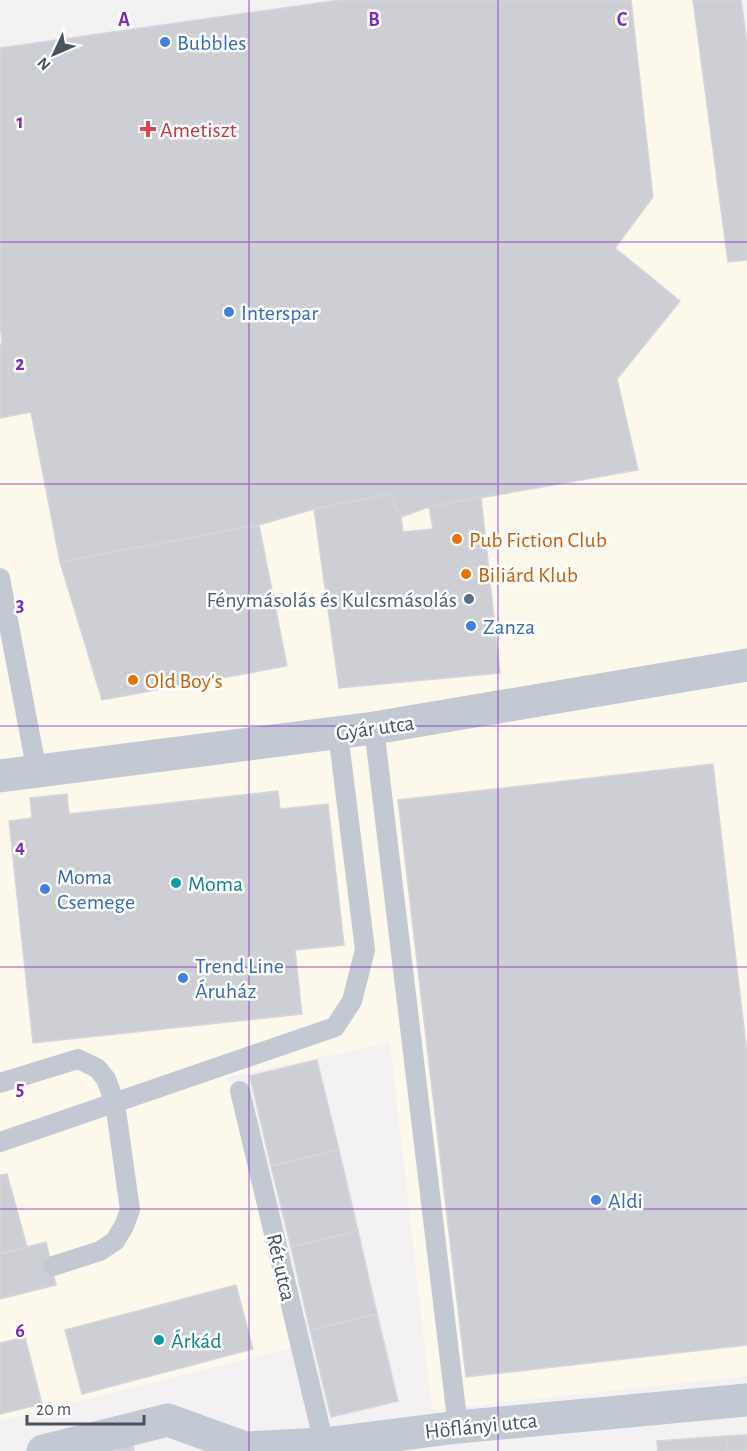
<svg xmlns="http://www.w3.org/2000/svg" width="747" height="1451" viewBox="0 0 747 1451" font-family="'Alegreya Sans',sans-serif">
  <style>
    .commercial { fill: #fcf9ec }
    .building { fill: #cecfd5; stroke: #d5d6dc; stroke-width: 1.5 }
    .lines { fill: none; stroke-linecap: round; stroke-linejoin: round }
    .service { stroke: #c2c9d2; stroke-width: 20 }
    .minor { stroke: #c2c9d2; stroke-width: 33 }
    .grid { fill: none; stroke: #7b2cbf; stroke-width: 1.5; stroke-opacity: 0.55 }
    .shop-dot { fill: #3f7fe0; stroke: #fff; stroke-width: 2 }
    .health-dot { fill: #e0444e; stroke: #fff; stroke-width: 2 }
    .food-dot { fill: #e8710a; stroke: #fff; stroke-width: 2 }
    .service-dot { fill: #5c6f8a; stroke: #fff; stroke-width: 2 }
    .culture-dot { fill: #0f9aa8; stroke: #fff; stroke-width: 2 }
    .labels { text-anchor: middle; stroke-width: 5; stroke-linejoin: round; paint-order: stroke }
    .shop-label { font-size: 22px; fill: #366cbe; stroke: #fff; text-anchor: start }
    .health-label { font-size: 22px; fill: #be3a42; stroke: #fff; text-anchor: start }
    .food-label { font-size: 22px; fill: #c56008; stroke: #fff; text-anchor: start }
    .service-label { font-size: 22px; fill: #4e5e75; stroke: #fff; text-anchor: end }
    .street-label { font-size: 22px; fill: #49525e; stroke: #fff }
    .culture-label { font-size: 22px; fill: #0d838f; stroke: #fff; text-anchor: start }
    .grid-label { font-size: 20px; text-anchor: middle; font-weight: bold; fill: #7b2cbf; stroke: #fff; stroke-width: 5; stroke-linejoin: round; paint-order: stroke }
  </style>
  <rect width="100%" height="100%" fill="#f3f1f1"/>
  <!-- commercial -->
  <polygon class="commercial" points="340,0 741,0 747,44 747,1376 432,1410 390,1043 227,1077 293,1347 0,1421 0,48"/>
  <!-- building -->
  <g class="building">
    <polygon points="340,0 631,0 653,197 615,248 680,301 617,379 638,470 429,507 401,517 390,494 314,509 259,525 60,562 31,412 0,418 0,344 2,344 0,323 0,48"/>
    <polygon points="693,0 741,0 747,44 747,260 728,262"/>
    <polygon points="390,494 401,517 403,532 433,529 429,507 481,497 500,673 339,688 314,509"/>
    <polygon points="259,525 287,666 102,700 60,562"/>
    <polygon points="713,764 747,1054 747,1345 466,1377 398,800"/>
    <polygon points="278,791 280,809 328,804 344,945 295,950 302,1014 33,1043 9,821 32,818 30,798 67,794 69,814"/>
    <polygon points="317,1060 339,1150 271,1166 250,1076"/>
    <polygon points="339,1150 358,1231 291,1247 271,1166"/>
    <polygon points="7,1174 27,1247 0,1254 0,1175"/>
    <polygon points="358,1231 377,1314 310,1330 291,1247"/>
    <polygon points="46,1242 56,1285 0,1299 0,1254"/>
    <polygon points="236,1285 253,1349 82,1394 65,1330"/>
    <polygon points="377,1314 398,1401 331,1417 310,1330"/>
    <polygon points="25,1337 42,1404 0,1414 0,1343"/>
    <polygon points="747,1435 747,1451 727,1451 726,1436"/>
    <polygon points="726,1436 727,1451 658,1451 657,1441"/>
    <polygon points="133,1445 134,1451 110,1451"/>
  </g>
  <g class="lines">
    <!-- service -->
    <g class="service">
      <polyline points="0,578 37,772"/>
      <polyline points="374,728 458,1427"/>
      <polyline points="0,1083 78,1059 97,1068 106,1079 115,1103 130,1210 124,1226 115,1241 100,1251 53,1266"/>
      <polyline points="240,1091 324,1444"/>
      <polyline points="0,1142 335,1027 352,1001 365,950 338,733"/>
    </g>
    <!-- minor -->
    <g class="minor">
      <polyline points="0,776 374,728 747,665"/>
      <polyline points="43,1451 168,1420 245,1448 324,1444 458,1427 747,1400"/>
    </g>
  </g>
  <!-- grid -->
  <path class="grid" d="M249 0V1451M498 0V1451M0 242H747M0 484H747M0 726H747M0 967H747M0 1209H747"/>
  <!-- markers -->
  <g class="shop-dot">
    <circle cx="165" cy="42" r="6"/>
    <circle cx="229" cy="312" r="6"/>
    <circle cx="471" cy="626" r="6"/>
    <circle cx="45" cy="889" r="6"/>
    <circle cx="183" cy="978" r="6"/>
    <circle cx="596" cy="1200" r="6"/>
  </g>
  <path class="health-dot" d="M145 120h6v6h6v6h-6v6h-6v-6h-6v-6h6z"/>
  <g class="food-dot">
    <circle cx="457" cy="539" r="6"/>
    <circle cx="466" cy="574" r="6"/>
    <circle cx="133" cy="680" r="6"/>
  </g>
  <circle class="service-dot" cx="469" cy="599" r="6"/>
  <g class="culture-dot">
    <circle cx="176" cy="883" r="6"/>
    <circle cx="159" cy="1340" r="6"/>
  </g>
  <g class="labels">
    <!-- shop labels -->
    <g class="shop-label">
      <text x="177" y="50">Bubbles</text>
      <text x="241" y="320">Interspar</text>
      <text x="483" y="634">Zanza</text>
      <text x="57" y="884">Moma<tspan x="57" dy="25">Csemege</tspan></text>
      <text x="195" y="973">Trend Line<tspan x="195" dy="25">Áruház</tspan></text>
      <text x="608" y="1208">Aldi</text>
    </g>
    <!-- health labels -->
    <g class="health-label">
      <text x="160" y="137">Ametiszt</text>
    </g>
    <!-- food labels -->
    <g class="food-label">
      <text x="469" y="547">Pub Fiction Club</text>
      <text x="478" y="582">Biliárd Klub</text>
      <text x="145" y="688">Old Boy's</text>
    </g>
    <!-- service labels -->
    <g class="service-label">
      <text x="457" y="607">Fénymásolás és Kulcsmásolás</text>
    </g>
    <!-- street labels -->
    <g class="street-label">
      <text transform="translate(375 727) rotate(-8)" y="8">Gyár utca</text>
      <text transform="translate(282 1267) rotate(77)" y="8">Rét utca</text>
      <text transform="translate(481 1425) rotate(-6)" y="8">Höflányi utca</text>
    </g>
    <!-- culture labels -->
    <g class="culture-label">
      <text x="188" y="891">Moma</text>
      <text x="171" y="1348">Árkád</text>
    </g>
  </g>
  <g class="grid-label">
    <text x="124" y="26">A</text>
    <text x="374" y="26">B</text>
    <text x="622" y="26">C</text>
    <text x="20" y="128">1</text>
    <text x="20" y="370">2</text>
    <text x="20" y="611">3</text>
    <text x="20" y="853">4</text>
    <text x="20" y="1095">5</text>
    <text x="20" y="1337">6</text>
  </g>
  <!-- north arrow -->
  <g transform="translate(54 54) rotate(226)" stroke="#ffffff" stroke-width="4.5" paint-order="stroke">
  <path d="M0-4.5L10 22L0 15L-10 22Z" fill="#49525e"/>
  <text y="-9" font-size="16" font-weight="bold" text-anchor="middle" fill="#49525e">N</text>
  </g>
  <!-- scale -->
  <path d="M27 1415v9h117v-9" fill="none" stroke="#49525e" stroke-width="3"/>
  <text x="36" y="1415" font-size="18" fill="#49525e" stroke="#ffffff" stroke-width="4.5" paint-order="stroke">20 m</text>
</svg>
